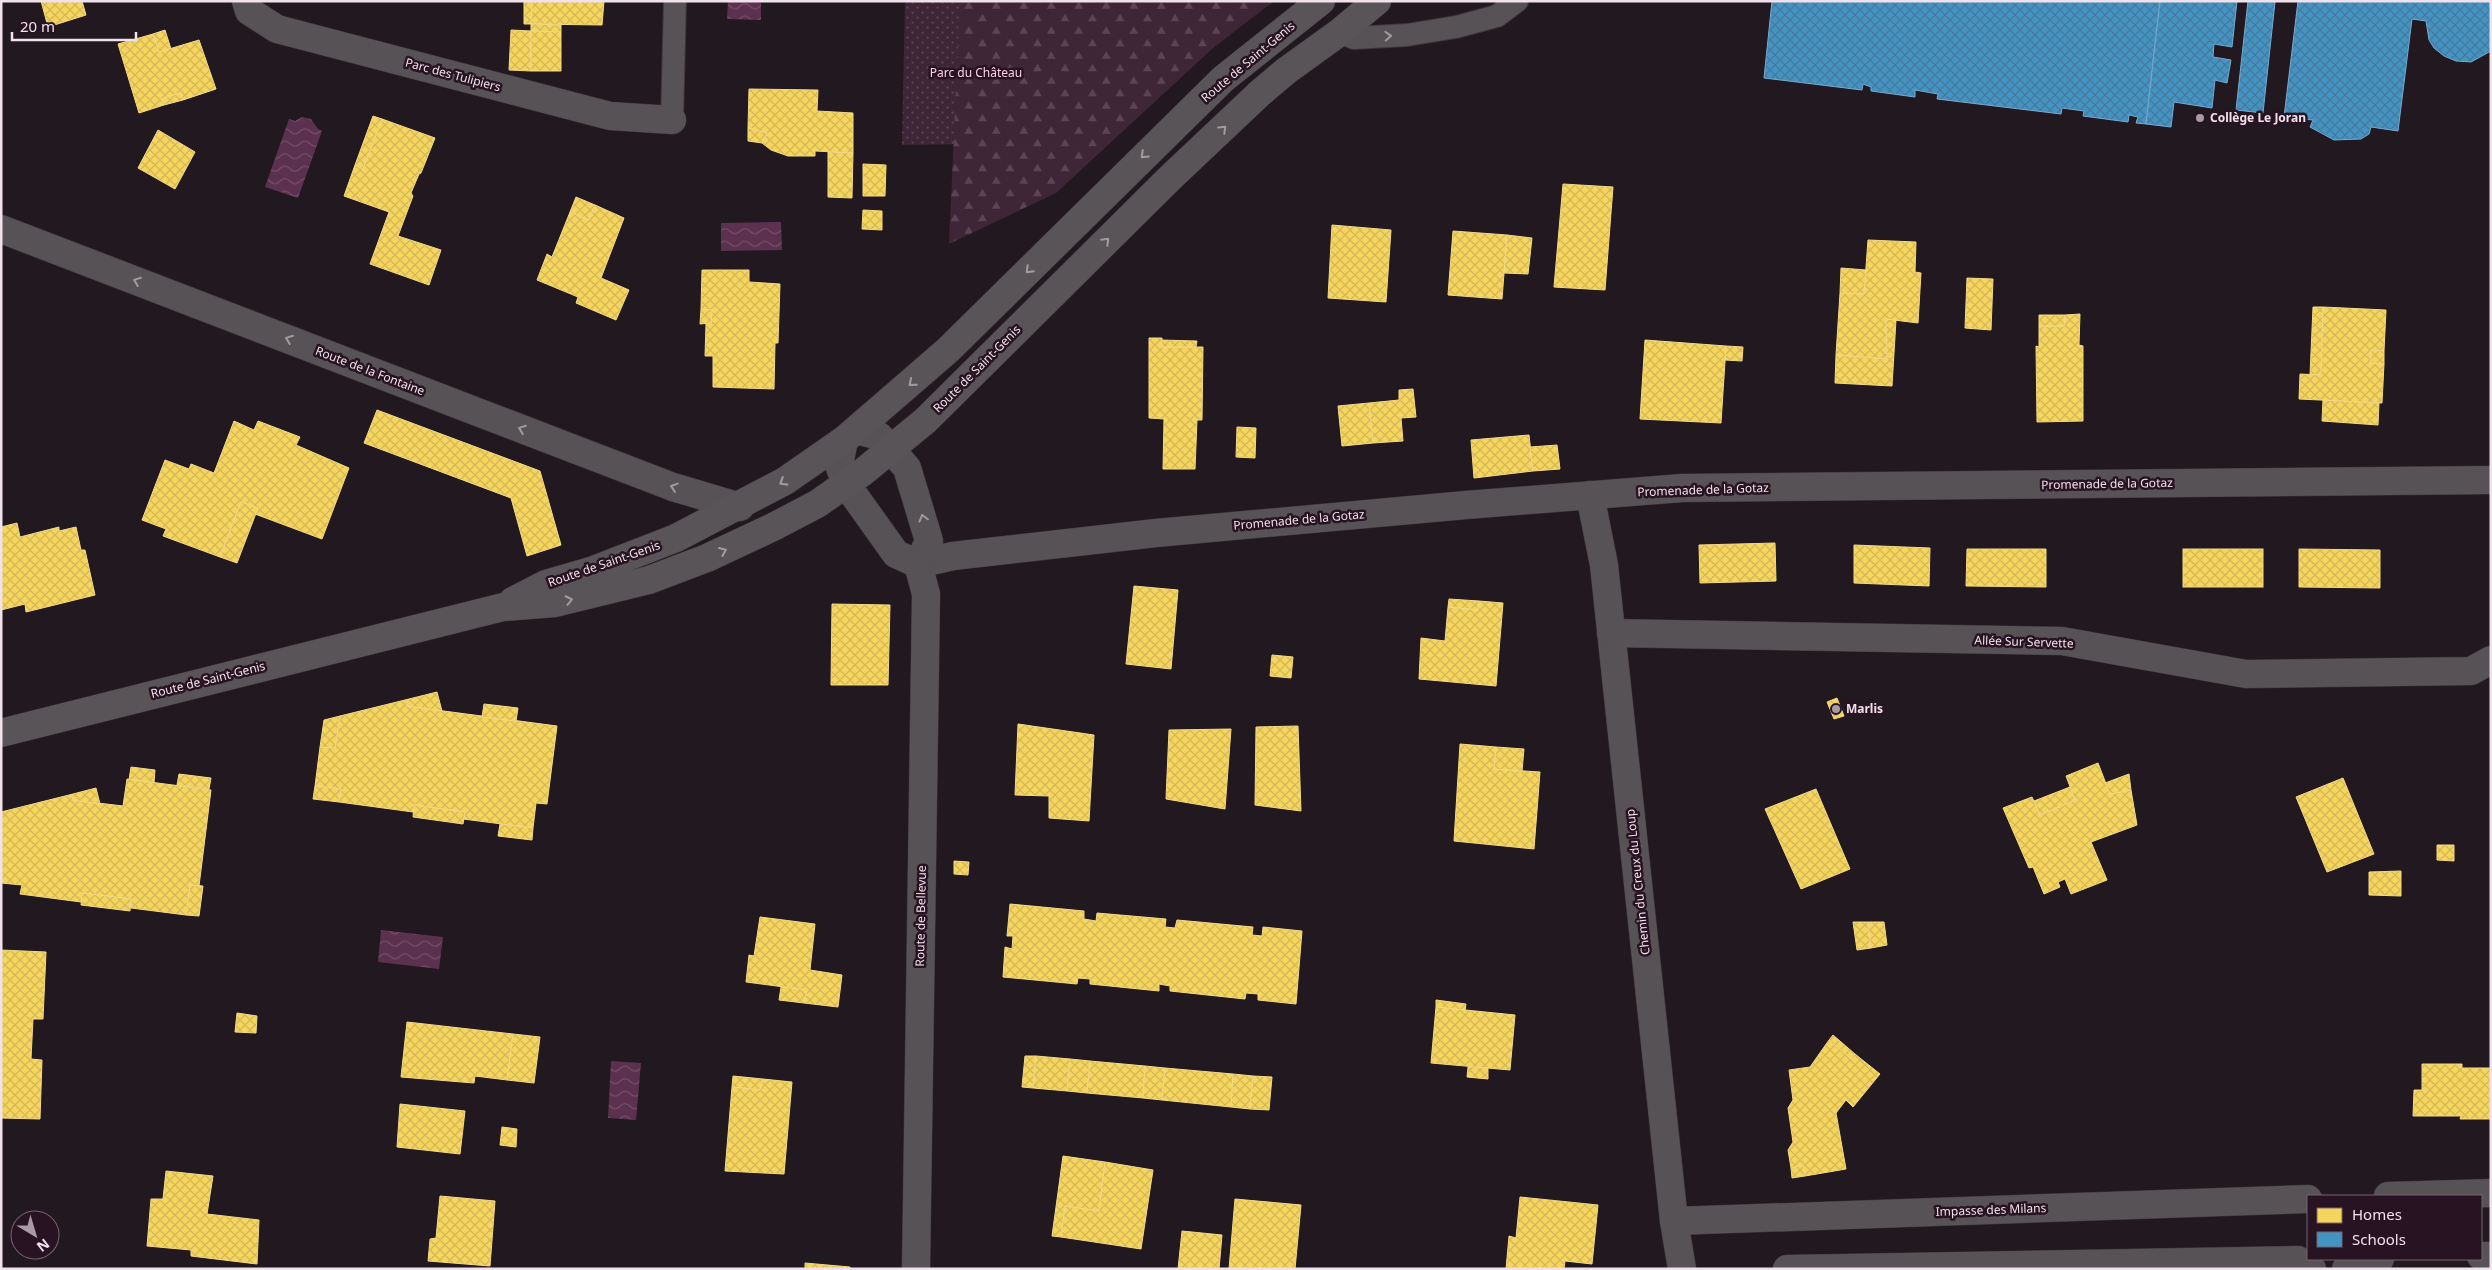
<svg xmlns="http://www.w3.org/2000/svg" width="2492" height="1270" viewBox="0 0 2492 1270" font-family="'Noto Sans',sans-serif">
  <style>
    .green { fill: url(#green-dots) }
    .forest { fill: url(#forest-firs) }
    .water { fill: url(#water-waves) }
    .homes { fill: url(#homes-cross-hatch); stroke: #f4d987 }
    .schools { fill: url(#schools-cross-hatch); stroke: #77aacf }
    .lines { fill: none; stroke-linecap: round; stroke-linejoin: round }
    .service-casing { stroke: #3e353b; stroke-width: 24 }
    .minor-casing { stroke: #3e353b; stroke-width: 29 }
    .tertiary-casing { stroke: #3e353b; stroke-width: 29 }
    .secondary-casing { stroke: #3e353b; stroke-width: 29 }
    .service { stroke: #565255; stroke-width: 22 }
    .minor { stroke: #565255; stroke-width: 28 }
    .tertiary { stroke: #565255; stroke-width: 28 }
    .secondary { stroke: #595458; stroke-width: 28 }
    .oneway { stroke: #a39aa0 }
    .oneway2 { stroke: #a49aa1 }
    .poi-dot { fill: #a89ba3; stroke: #271321; stroke-width: 2 }
    .labels { text-anchor: middle; stroke-width: 5; stroke-linejoin: round; paint-order: stroke }
    .street-label { font-size: 12px; fill: #f0e1ea; stroke: #271321 }
    .park-label { font-size: 12px; fill: #fdcfed; stroke: #271321 }
    .poi-label { font-size: 12px; font-weight: bold; fill: #f0e1ea; stroke: #271321; text-anchor: start }
  </style>
  <defs>
    <pattern id="green-dots" width="8" height="8" patternUnits="userSpaceOnUse" patternTransform="scale(1.25)"><rect width="8" height="8" fill="#3f2637"/><path d="M2 2h.1M6 6h.1" fill="none" stroke="#5b4554" stroke-width="1.8" stroke-linecap="round"/></pattern>
    <pattern id="forest-firs" width="22" height="20" patternUnits="userSpaceOnUse" patternTransform="scale(1.25)"><rect width="22" height="20" fill="#3f2637"/><path d="M5 1l3.5 6h-7zM16 11l3.5 6h-7z" fill="#5b4554"/></pattern>
    <pattern id="water-waves" width="16" height="10" patternUnits="userSpaceOnUse" patternTransform="scale(1.25)"><rect width="16" height="10" fill="#5c314f"/><path d="M0 5q4-4 8 0t8 0" fill="none" stroke="#744f68"/></pattern>
    <pattern id="homes-cross-hatch" width="8" height="8" patternUnits="userSpaceOnUse" patternTransform="scale(1.25)"><rect width="8" height="8" fill="#f6d55c"/><path d="M0 0l8 8M0 8l8-8" fill="none" stroke="#d3b858"/></pattern>
    <pattern id="schools-cross-hatch" width="8" height="8" patternUnits="userSpaceOnUse" patternTransform="scale(1.25)"><rect width="8" height="8" fill="#4393c3"/><path d="M0 0l8 8M0 8l8-8" fill="none" stroke="#447b9e"/></pattern>
  </defs>
  <rect width="100%" height="100%" fill="#22181f"/>
  <!-- green -->
  <polygon class="green" points="905,1 1190,1 1029,143 902,145"/>
  <!-- forest -->
  <polygon class="forest" points="960,1 1274,1 1213,48 1056,193 949,244"/>
  <!-- water -->
  <g class="water">
    <polygon points="728,1 761,1 761,20 727,19"/>
    <polygon points="302,117 311,119 318,129 322,131 298,198 265,187 289,119 295,121"/>
    <polygon points="781,222 782,250 721,251 721,223"/>
    <polygon points="381,930 443,937 439,969 378,962"/>
    <polygon points="611,1061 641,1063 636,1120 608,1118"/>
  </g>
  <!-- homes -->
  <g class="homes">
    <polygon points="41,1 82,1 86,15 48,27"/>
    <polygon points="524,1 532,1 531,24 524,24"/>
    <polygon points="532,1 604,1 602,25 531,24"/>
    <polygon points="531,24 561,25 561,32 531,31"/>
    <polygon points="165,30 171,49 159,52 153,34"/>
    <polygon points="511,30 531,31 531,71 509,70"/>
    <polygon points="531,31 561,32 561,71 531,71"/>
    <polygon points="153,34 159,52 199,40 216,89 183,100 180,93 161,99 164,105 139,113 118,44"/>
    <polygon points="749,89 818,90 817,111 853,113 853,153 815,151 815,156 788,156 771,150 762,143 767,133 748,128"/>
    <polygon points="180,93 183,100 164,105 161,99"/>
    <polygon points="373,116 382,119 363,169 355,165"/>
    <polygon points="382,119 435,138 421,173 419,174 411,193 413,196 398,236 441,250 429,285 370,264 389,212 344,196 355,165 363,169"/>
    <polygon points="748,128 767,133 762,143 748,141"/>
    <polygon points="158,130 195,152 175,189 138,168"/>
    <polygon points="828,152 853,153 852,198 828,197"/>
    <polygon points="863,164 886,165 885,196 863,196"/>
    <polygon points="1563,184 1613,187 1605,290 1554,287"/>
    <polygon points="576,197 595,205 589,220 570,212"/>
    <polygon points="595,205 624,218 601,278 629,290 616,320 576,303 578,297 537,280 547,254 552,257 570,212 589,220"/>
    <polygon points="863,210 882,211 882,230 862,229"/>
    <polygon points="1332,225 1391,230 1386,302 1328,298"/>
    <polygon points="1453,231 1507,235 1502,299 1448,295"/>
    <polygon points="1507,235 1532,238 1528,274 1504,273"/>
    <polygon points="1868,240 1916,242 1915,272 1921,273 1918,323 1886,319 1887,359 1836,355 1840,293 1864,294"/>
    <polygon points="1841,268 1866,270 1864,294 1840,293"/>
    <polygon points="702,270 749,270 749,282 780,284 778,343 775,343 774,389 713,387 713,356 705,356 706,324 711,323 712,310 701,309"/>
    <polygon points="1967,278 1993,279 1991,330 1965,328"/>
    <polygon points="2313,307 2323,307 2321,375 2310,375"/>
    <polygon points="2323,307 2386,310 2384,351 2371,350 2371,363 2384,364 2382,403 2299,399 2300,374 2321,375"/>
    <polygon points="701,309 712,310 711,323 700,324"/>
    <polygon points="2080,314 2079,345 2083,346 2083,421 2037,422 2036,346 2039,347 2039,326 2064,326 2065,315"/>
    <polygon points="2039,315 2065,315 2064,326 2039,326"/>
    <polygon points="1886,319 1896,320 1892,386 1835,383 1836,355 1887,359"/>
    <polygon points="1149,338 1162,338 1162,347 1203,347 1202,420 1197,420 1195,469 1163,469 1164,419 1149,418"/>
    <polygon points="1161,340 1197,341 1196,347 1162,347"/>
    <polygon points="1645,340 1726,346 1721,423 1640,419"/>
    <polygon points="1726,346 1743,347 1742,361 1725,360"/>
    <polygon points="2371,350 2384,351 2384,364 2371,363"/>
    <polygon points="1413,389 1416,417 1401,418 1403,441 1373,443 1369,403 1399,400 1399,390"/>
    <polygon points="2323,400 2379,403 2378,425 2322,421"/>
    <polygon points="1369,403 1373,443 1342,446 1338,406"/>
    <polygon points="377,410 540,471 561,545 527,556 511,498 364,443"/>
    <polygon points="234,421 254,430 258,421 300,437 296,445 349,468 322,539 255,514 258,508 241,502 220,557 163,536 166,529 142,520 165,460 189,469 191,464 214,473"/>
    <polygon points="1237,427 1256,428 1255,458 1236,457"/>
    <polygon points="1529,435 1533,471 1474,478 1471,440"/>
    <polygon points="1557,445 1560,469 1533,471 1530,447"/>
    <polygon points="241,502 258,508 237,563 220,557"/>
    <polygon points="17,523 20,537 59,527 59,531 76,527 81,550 85,550 95,595 26,612 25,604 1,610 1,527"/>
    <polygon points="1775,543 1776,581 1700,583 1699,545"/>
    <polygon points="1854,545 1930,548 1929,586 1854,583"/>
    <polygon points="1967,549 2046,549 2046,587 1966,586"/>
    <rect x="2183" y="549" width="80" height="38"/>
    <polygon points="2299,549 2380,550 2380,588 2299,587"/>
    <polygon points="1134,586 1178,590 1171,669 1126,664"/>
    <polygon points="1449,599 1479,601 1478,610 1448,607"/>
    <polygon points="1479,601 1503,603 1496,686 1419,679 1421,638 1445,641 1448,607 1478,610"/>
    <polygon points="832,604 890,605 888,685 831,685"/>
    <polygon points="1272,655 1293,657 1291,678 1270,676"/>
    <polygon points="437,692 442,711 406,706 409,699"/>
    <polygon points="1837,698 1844,716 1834,719 1827,702"/>
    <polygon points="409,699 406,706 557,726 547,804 536,803 533,828 463,819 465,812 414,805 413,812 339,802 341,789 315,786 320,747 335,748 340,716"/>
    <polygon points="484,704 518,708 516,721 482,717"/>
    <polygon points="340,716 335,748 320,747 324,720"/>
    <polygon points="1018,724 1094,735 1089,821 1049,818 1049,796 1015,795"/>
    <polygon points="1298,726 1301,811 1255,805 1256,727"/>
    <polygon points="1231,729 1225,809 1166,799 1169,730"/>
    <polygon points="1460,744 1496,747 1494,769 1540,772 1534,849 1454,841"/>
    <polygon points="1496,747 1524,749 1522,771 1494,769"/>
    <polygon points="2098,763 2110,794 2131,790 2137,825 2091,842 2107,880 2071,894 2065,879 2058,882 2060,887 2044,894 2033,867 2029,868 2003,808 2032,797 2040,815 2075,800 2066,776"/>
    <polygon points="131,767 155,770 154,783 129,780"/>
    <polygon points="179,774 211,778 209,789 177,785"/>
    <polygon points="2129,774 2131,790 2110,794 2105,783"/>
    <polygon points="2343,778 2374,854 2327,872 2296,797"/>
    <polygon points="127,779 211,790 199,886 190,885 186,915 131,908 131,899 82,893 81,902 20,894 22,885 1,883 1,812 73,794 73,800 123,806"/>
    <polygon points="315,786 341,789 339,802 313,799"/>
    <polygon points="2070,787 2075,800 2040,815 2034,801"/>
    <polygon points="96,788 100,804 73,800 73,794"/>
    <polygon points="1816,789 1850,869 1801,889 1765,809"/>
    <polygon points="414,805 465,812 463,824 413,817"/>
    <polygon points="500,824 533,828 532,840 498,836"/>
    <polygon points="2437,845 2454,845 2454,861 2437,860"/>
    <polygon points="954,861 969,862 968,875 954,874"/>
    <polygon points="2401,871 2401,896 2369,895 2369,872"/>
    <polygon points="190,885 203,886 199,916 186,915"/>
    <polygon points="82,893 131,899 130,911 81,905"/>
    <polygon points="1010,904 1084,911 1084,919 1096,921 1097,913 1166,919 1165,927 1175,928 1177,920 1253,927 1252,935 1262,936 1263,927 1302,931 1296,1004 1258,1000 1258,994 1246,993 1245,999 1170,991 1170,986 1159,984 1159,991 1090,984 1090,979 1078,978 1077,984 1003,977 1005,947 1012,949 1013,936 1007,936"/>
    <polygon points="760,917 815,924 810,970 842,975 838,1007 804,1003 807,990 746,982 749,955 754,956"/>
    <polygon points="1853,922 1868,922 1871,948 1857,950"/>
    <polygon points="1868,922 1884,922 1887,945 1871,948"/>
    <polygon points="1,950 46,952 43,1019 33,1019 31,1059 42,1060 40,1119 1,1118"/>
    <polygon points="781,987 807,990 804,1003 779,1000"/>
    <polygon points="1436,1000 1466,1004 1465,1011 1436,1007"/>
    <polygon points="1436,1007 1515,1015 1510,1070 1431,1063"/>
    <polygon points="237,1013 257,1016 256,1033 235,1032"/>
    <polygon points="407,1022 513,1034 507,1080 475,1076 474,1083 401,1077"/>
    <polygon points="513,1034 540,1037 534,1083 507,1080"/>
    <polygon points="1833,1035 1855,1054 1851,1059 1829,1040"/>
    <polygon points="1829,1040 1851,1059 1855,1054 1880,1074 1853,1107 1846,1100 1836,1113 1846,1169 1805,1176 1803,1165 1791,1168 1788,1150 1793,1142 1788,1108 1793,1100 1789,1070 1810,1067"/>
    <polygon points="1025,1056 1036,1056 1033,1088 1022,1087"/>
    <polygon points="1036,1056 1070,1059 1067,1091 1033,1088"/>
    <polygon points="1070,1059 1090,1061 1087,1093 1067,1091"/>
    <polygon points="1090,1061 1145,1066 1143,1098 1087,1093"/>
    <polygon points="2422,1064 2462,1064 2462,1068 2491,1068 2491,1119 2460,1119 2461,1116 2413,1116 2414,1090 2422,1090"/>
    <polygon points="1145,1066 1165,1068 1162,1100 1143,1098"/>
    <polygon points="1468,1067 1488,1068 1488,1079 1467,1077"/>
    <polygon points="1165,1068 1233,1074 1231,1107 1162,1100"/>
    <polygon points="1233,1074 1253,1076 1250,1109 1231,1107"/>
    <polygon points="733,1076 763,1079 760,1090 732,1087"/>
    <polygon points="1253,1076 1272,1077 1269,1110 1250,1109"/>
    <polygon points="763,1079 792,1082 784,1174 725,1171 732,1087 760,1090"/>
    <polygon points="400,1104 465,1111 460,1154 397,1147"/>
    <polygon points="502,1127 517,1129 516,1147 500,1145"/>
    <polygon points="1063,1156 1105,1162 1099,1211 1065,1206 1061,1237 1052,1236"/>
    <polygon points="1105,1162 1153,1170 1141,1249 1061,1237 1065,1206 1099,1211"/>
    <polygon points="1803,1165 1805,1176 1792,1178 1791,1168"/>
    <polygon points="166,1171 213,1176 207,1214 259,1220 257,1264 191,1256 191,1250 147,1246 151,1199 163,1199"/>
    <polygon points="440,1196 495,1201 490,1266 428,1261 430,1239 436,1238"/>
    <polygon points="1520,1197 1598,1205 1592,1264 1565,1261 1564,1269 1506,1269 1509,1236 1516,1238"/>
    <polygon points="1235,1199 1301,1205 1295,1269 1229,1269"/>
    <polygon points="1182,1231 1222,1235 1219,1269 1178,1269"/>
    <polygon points="805,1263 850,1267 850,1269 805,1269"/>
  </g>
  <!-- schools -->
  <g class="schools">
    <polygon points="1772,1 2160,1 2146,124 2136,123 2138,117 2129,115 2128,122 2083,116 2084,111 2062,108 2061,114 1937,99 1938,94 1915,90 1915,97 1871,91 1871,87 1863,84 1862,90 1764,78"/>
    <polygon points="2160,1 2237,1 2232,47 2214,44 2213,57 2231,60 2227,83 2215,80 2212,108 2174,102 2171,127 2146,124"/>
    <polygon points="2248,1 2275,2 2263,113 2236,110"/>
    <polygon points="2298,1 2491,1 2491,51 2471,62 2456,61 2444,56 2434,48 2429,40 2426,21 2412,19 2398,131 2371,127 2369,134 2361,139 2334,140 2310,127 2313,120 2284,117"/>
  </g>
  <g class="lines">
    <!-- service casing -->
    <g class="service-casing">
      <g id="service">
        <polyline points="1340,32 1354,38 1407,35 1456,27 1497,16 1517,1"/>
        <polyline points="672,120 675,1"/>
      </g>
    </g>
    <!-- minor casing -->
    <g class="minor-casing">
      <g id="minor">
        <polyline points="246,1 249,11 277,29 610,116 672,120"/>
        <polyline points="1,229 673,487 740,507"/>
        <polyline points="1590,495 1604,565 1674,1221 1682,1269"/>
        <polyline points="918,564 953,556 1156,533 1466,505 1682,488 2491,480"/>
        <polyline points="1611,633 2062,641 2246,674 2471,671 2491,660"/>
        <polyline points="2388,1196 2491,1193"/>
        <polyline points="1674,1221 2308,1199"/>
        <polyline points="2481,1256 2491,1256"/>
        <polyline points="1787,1269 2298,1260 2312,1269"/>
        <polyline points="2346,1269 2380,1259"/>
      </g>
    </g>
    <!-- tertiary casing -->
    <g class="tertiary-casing">
      <g id="tertiary">
        <polyline points="856,430 879,436 907,468 929,541 918,564 926,594 916,1269"/>
        <polyline points="844,440 839,465 846,484 896,554 918,564"/>
      </g>
    </g>
    <!-- secondary casing -->
    <g class="secondary-casing">
      <g id="secondary">
        <polyline points="513,601 546,584 591,571 676,538 785,481 844,440 948,350 1223,79 1321,1"/>
        <polyline points="1,733 503,607 555,603 649,580 707,558 773,527 817,504 863,472 926,420 1171,177 1260,93 1286,71 1340,32 1377,1"/>
      </g>
    </g>
    <!-- service -->
    <use href="#service" class="service"/>
    <!-- minor -->
    <use href="#minor" class="minor"/>
    <!-- tertiary -->
    <use href="#tertiary" class="tertiary"/>
    <!-- secondary -->
    <use href="#secondary" class="secondary"/>
  </g>
  <!-- one-way arrows -->
  <defs><path id="oneway-chevron" d="M-2-3.5L2.5 0L-2 3.5" fill="none" stroke-width="1.6" stroke-linecap="round" stroke-linejoin="round" transform="scale(1.25)"/></defs>
  <g class="oneway">
    <use href="#oneway-chevron" transform="translate(1388 36) rotate(-3)"/>
    <use href="#oneway-chevron" transform="translate(137 281) rotate(-159)"/>
    <use href="#oneway-chevron" transform="translate(289 339) rotate(-159)"/>
    <use href="#oneway-chevron" transform="translate(522 429) rotate(-159)"/>
    <use href="#oneway-chevron" transform="translate(674 487) rotate(-161)"/>
    <use href="#oneway-chevron" transform="translate(923 518) rotate(-105)"/>
  </g>
  <g class="oneway2">
    <use href="#oneway-chevron" transform="translate(1223 129) rotate(-44)"/>
    <use href="#oneway-chevron" transform="translate(1144 155) rotate(136)"/>
    <use href="#oneway-chevron" transform="translate(1106 241) rotate(-45)"/>
    <use href="#oneway-chevron" transform="translate(1029 270) rotate(135)"/>
    <use href="#oneway-chevron" transform="translate(912 383) rotate(140)"/>
    <use href="#oneway-chevron" transform="translate(783 482) rotate(148)"/>
    <use href="#oneway-chevron" transform="translate(723 551) rotate(-23)"/>
    <use href="#oneway-chevron" transform="translate(569 600) rotate(-12)"/>
  </g>
  <!-- markers -->
  <g class="poi-dot">
    <circle cx="2200" cy="118" r="5"/>
    <circle cx="1836" cy="709" r="5"/>
  </g>
  <g class="labels">
    <!-- street labels -->
    <g class="street-label">
      <text transform="translate(1248 62) rotate(-40)" y="4">Route de Saint-Genis</text>
      <text transform="translate(453 75) rotate(15)" y="4">Parc des Tulipiers</text>
      <text transform="translate(977 369) rotate(-45)" y="4">Route de Saint-Genis</text>
      <text transform="translate(370 371) rotate(21)" y="4">Route de la Fontaine</text>
      <text transform="translate(2107 484) rotate(-1)" y="4">Promenade de la Gotaz</text>
      <text transform="translate(1703 490) rotate(-2)" y="4">Promenade de la Gotaz</text>
      <text transform="translate(1299 520) rotate(-5)" y="4">Promenade de la Gotaz</text>
      <text transform="translate(604 564) rotate(-19)" y="4">Route de Saint-Genis</text>
      <text transform="translate(2024 642) rotate(2)" y="4">Allée Sur Servette</text>
      <text transform="translate(208 680) rotate(-14)" y="4">Route de Saint-Genis</text>
      <text transform="translate(1638 882) rotate(-96)" y="4">Chemin du Creux du Loup</text>
      <text transform="translate(921 916) rotate(-89)" y="4">Route de Bellevue</text>
      <text transform="translate(1991 1210) rotate(-2)" y="4">Impasse des Milans</text>
    </g>
    <!-- park labels -->
    <g class="park-label">
      <text x="976" y="77">Parc du Château</text>
    </g>
    <!-- poi labels -->
    <g class="poi-label">
      <text x="2210" y="122">Collège Le Joran</text>
      <text x="1846" y="713">Marlis</text>
    </g>
  </g>
  <!-- border -->
  <rect width="2492" height="1270" fill="none" stroke="#f0e1ea" stroke-width="5"/>
  <!-- legend -->
  <rect x="2307" y="1195" width="175" height="65" fill="#271321" stroke="#776571"/>
  <rect x="2317" y="1208" width="25" height="15" fill="#f6d55c" stroke="#776571"/>
  <text x="2352" y="1220" font-size="15" fill="#f0e1ea">Homes</text>
  <rect x="2317" y="1232" width="25" height="15" fill="#4393c3" stroke="#776571"/>
  <text x="2352" y="1245" font-size="15" fill="#f0e1ea">Schools</text>
  <!-- north arrow -->
  <g transform="translate(35 1235) rotate(142)"><circle r="24" fill="#271321" stroke="#776571"/>
  <path d="M0-4L9 19L0 12L-9 19Z" fill="#a89ba3"/>
  <text y="-8" font-size="14" font-weight="bold" text-anchor="middle" fill="#f0e1ea">N</text>
  </g>
  <!-- scale -->
  <path d="M12 32v8h124v-8" fill="none" stroke="#f0e1ea" stroke-width="2.5"/>
  <text x="20" y="32" font-size="15" fill="#f0e1ea" stroke="#271321" stroke-width="4" paint-order="stroke">20 m</text>
</svg>
